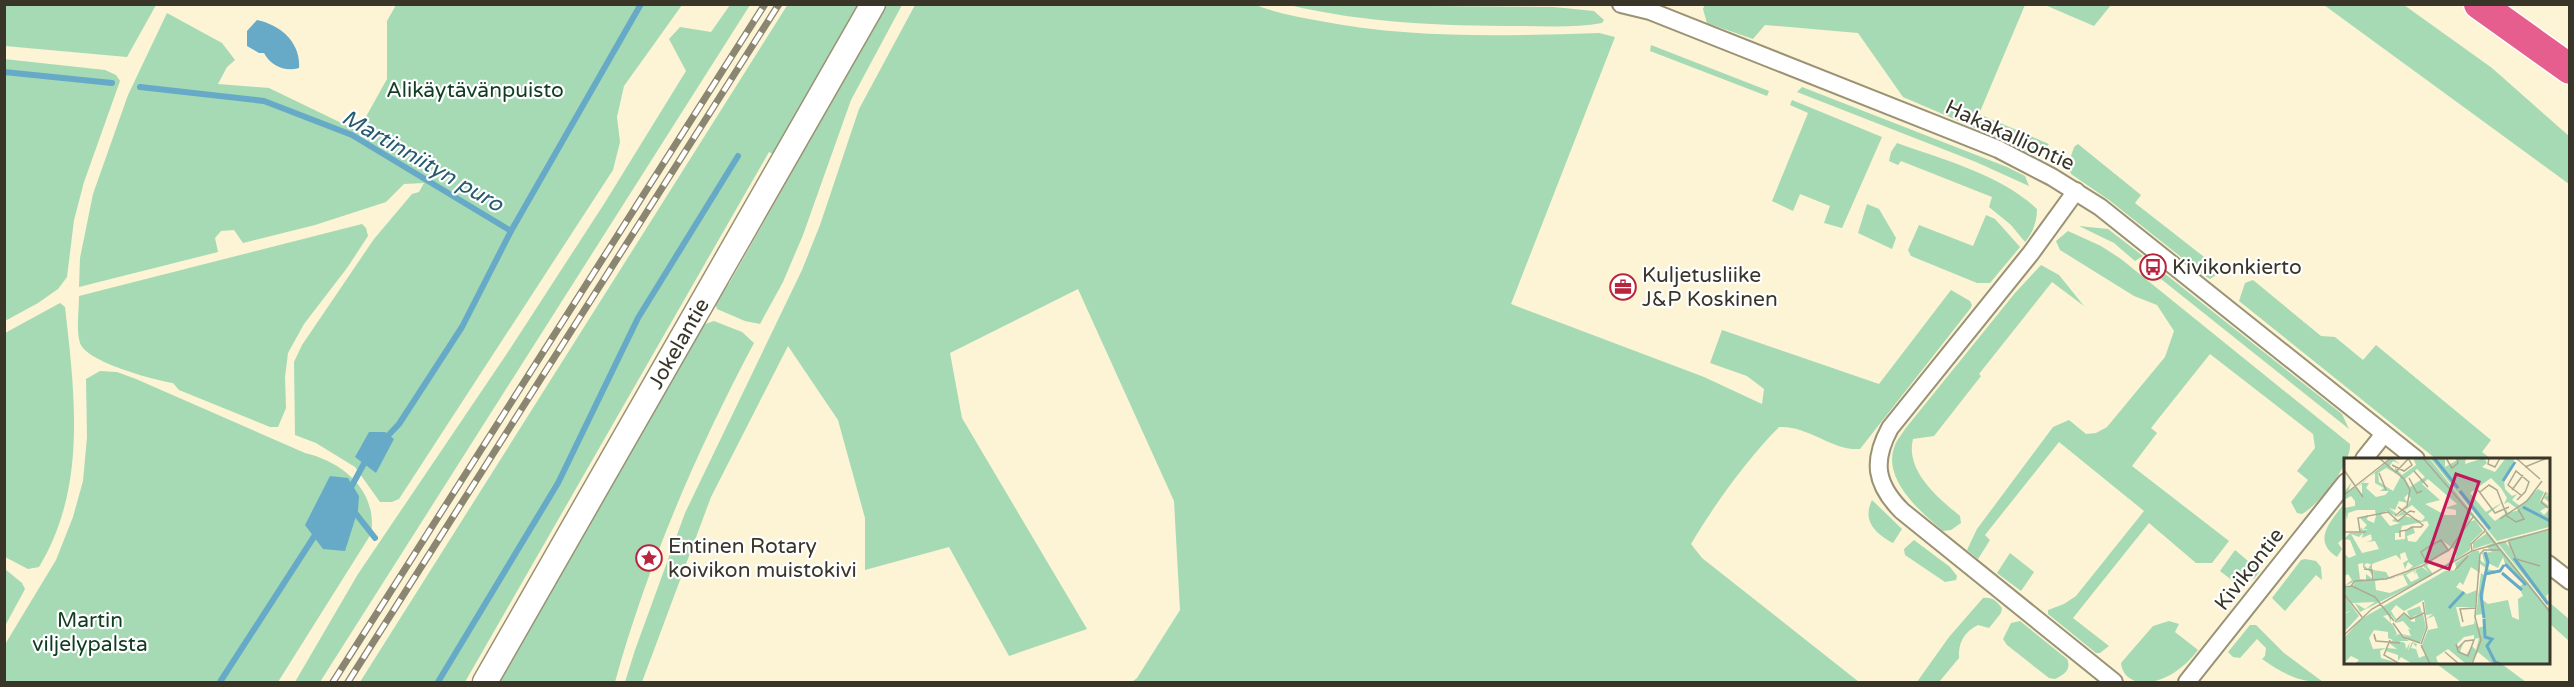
<svg xmlns="http://www.w3.org/2000/svg" width="2574" height="687" viewBox="0 0 2574 687" font-family="'Varela Round',sans-serif">
  <style>
    .green { fill: #a5dab4 }
    .water { fill: #67aac8 }
    .lines { fill: none; stroke-linecap: round; stroke-linejoin: round }
    .stream { stroke: #67aac8; stroke-width: 6 }
    .street-casing { stroke: #9a9274; stroke-width: 20 }
    .secondary-casing { stroke: #9a9274; stroke-width: 27 }
    .highway-casing { stroke: #fff; stroke-width: 33 }
    .street { stroke: #fff; stroke-width: 16 }
    .secondary { stroke: #fff; stroke-width: 24 }
    .highway { stroke: #e65e8d; stroke-width: 30 }
    .rail-casing { stroke: #8b8671; stroke-width: 7 }
    .rail { stroke: #fff; stroke-width: 4.5; stroke-dasharray: 14; stroke-linecap: butt }
    .labels { text-anchor: middle; stroke-width: 4.5; stroke-linejoin: round; paint-order: stroke }
    .park-label { font-size: 21px; fill: #113c22; stroke: #fff }
    .street-label { font-size: 21px; fill: #393529; stroke: #fff }
    .poi-label { font-size: 21px; fill: #393529; stroke: #fff; text-anchor: start }
    .water-label { font-size: 22px; font-style: italic; fill: #255a70; stroke: #fff }
    .inset-river { fill: none; stroke: #67aac8; stroke-width: 3 }
    .inset-road { fill: none; stroke: #aea890; stroke-width: 1.5 }
    .view { fill: #c2185b; fill-opacity: 0.15; stroke: #c2185b; stroke-width: 3 }
    .inset-edge { fill: none; stroke: #393529; stroke-width: 3 }
  </style>
  <rect width="100%" height="100%" fill="#fcf4d4"/>
  <!-- green -->
  <g class="green">
    <polygon points="5,4 156,4 156,5 127,57 5,46"/>
    <polygon points="788,4 859,5 773,154 769,152 465,682 360,682"/>
    <path d="M1253 4C1275 13 1298 17 1320 21 1412 39 1507 36 1599 33L1615 37 1511 304 1704 377 1762 404 1764 389 1747 376 1710 363 1722 330 1879 384 1951 290 1970 301 1972 305 1970 309 1860 449C1832 451 1808 425 1779 427 1748 458 1714 505 1691 544L1702 558 1859 682H1132L1137 678 1180 610 1174 501 1078 289 950 353 962 418 1087 629 1009 656 949 547 865 570V518L838 420 788 346 711 497 642 682H625L635 650 685 513 802 270 820 225 859 109 915 5Z"/>
    <polygon points="1705,4 2025,5 1979,114 2049,144 2044,150 2029,153 2003,140 1903,97 1858,33 1765,25 1753,39 1707,23 1703,9"/>
    <polygon points="396,5 682,5 624,86 617,117 620,142 613,170 399,499 392,502 380,502 355,467 316,443 295,435 294,362 302,345 374,239 412,194 419,192 424,183 404,184 386,202 315,225 243,243 234,230 221,231 215,238 218,252 79,287 80,258 93,194 128,95 167,13 222,43 235,60 227,67 218,84 269,88 358,131 387,79 387,21"/>
    <polygon points="730,5 750,5 320,682 295,682 358,574 506,355 604,204 686,71 669,39 680,27 711,32"/>
    <polygon points="887,5 902,5 851,100 803,235 783,282 760,324 745,321 717,309 715,303 730,282"/>
    <path d="M1289 5 1554 7 1594 11 1604 20 1602 23C1575 28 1546 26 1519 26 1441 26 1365 23 1289 5Z"/>
    <polygon points="2045,5 2111,5 2094,26"/>
    <polygon points="2324,5 2404,5 2492,68 2569,136 2569,184"/>
    <polygon points="1651,45 1769,91 1767,96 1650,51"/>
    <polygon points="4,59 105,70 116,75 120,81 84,182 74,220 67,277 58,289 38,303 5,321"/>
    <polygon points="1802,87 2007,167 2025,176 2029,186 1976,162 1797,92"/>
    <polygon points="1792,100 1882,137 1842,228 1824,223 1830,206 1800,194 1793,211 1772,201 1808,113 1790,105"/>
    <path d="M1897 143C1942 159 2003 176 2037 209 2037 222 2033 232 2025 242L2011 225 1989 207 1992 197 1901 161 1898 165 1889 161 1891 152Z"/>
    <polygon points="2078,144 2141,195 2135,203 2222,271 2210,279 2205,276 2109,200 2071,174 2068,165 2074,147"/>
    <polygon points="1867,204 1879,209 1896,238 1892,249 1858,233"/>
    <polygon points="1986,215 1995,219 2020,247 1990,283 1977,283 1911,256 1908,250 1919,225 1973,246"/>
    <path d="M362 224 366 228 368 236 347 268 304 324 288 353 285 377 286 408 278 427H270L179 390 173 383C154 380 86 362 80 343 76 330 79 311 79 296Z"/>
    <polygon points="2079,226 2108,229 2143,256 2135,261 2114,243"/>
    <path d="M2068 231 2101 246 2121 259 2350 444C2352 462 2320 504 2302 514L2297 513 2291 502 2308 480 2297 471 2315 448 2313 434 2210 354 2151 428 2157 433 2132 466 2229 541 2212 563H2196L2149 523 2073 618 2109 646 2100 653H2096L2048 614V610L2064 604 2076 596 2144 511 2059 442 1985 535 1990 540 1978 559 1967 550 1977 529 2053 427 2069 420 2086 434 2096 433 2107 427 2165 357 2174 331 2157 305 2134 296 2060 250 2056 241Z"/>
    <path d="M2041 265 2059 275 2084 306 2052 282 1979 374 1981 376 1934 436 1913 439C1905 471 1938 498 1960 516L1961 523 1951 530 1943 531C1921 512 1881 479 1895 445 1897 440 1902 434 1905 429L2015 293Z"/>
    <polygon points="2159,269 2342,414 2349,429 2156,275"/>
    <polygon points="2253,280 2321,336 2335,337 2363,360 2376,345 2491,440 2482,452 2491,459 2436,459 2239,301 2245,283"/>
    <path d="M60 303 65 307C75 395 87 488 39 567L28 569 5 557V333Z"/>
    <path d="M714 321 742 332 754 343C697 450 647 566 615 682H500L504 671 702 325Z"/>
    <path d="M100 371 117 372 136 379 305 453C343 462 378 491 371 534L278 682H5L4 646 56 560 73 517 83 481 87 437 86 379Z"/>
    <path d="M1872 500 1902 529 1893 543C1875 533 1862 521 1872 500Z"/>
    <path d="M2346 501V536L2338 543 2342 549 2337 557C2310 540 2333 519 2346 501Z"/>
    <polygon points="1914,540 1950,567 1957,576 1956,580 1945,582 1905,555 1904,549"/>
    <polygon points="2235,550 2260,571 2254,579 2248,574 2233,581 2220,571"/>
    <polygon points="2010,553 2034,572 2021,591 1997,573"/>
    <polygon points="2305,559 2316,561 2321,567 2322,580 2316,575 2285,611 2272,598 2301,560"/>
    <polygon points="5,569 22,583 25,589 5,626"/>
    <path d="M1983 598C1993 597 1996 601 2002 608L2001 613 1989 628 1978 625C1964 632 1958 643 1959 658L1939 682H1917L1949 637Z"/>
    <polygon points="2549,602 2569,619 2569,641 2549,623"/>
    <path d="M2020 621 2067 659C2072 670 2063 675 2055 679L2049 678 2007 645 2003 639 2011 623Z"/>
    <path d="M2169 621 2179 624 2175 632 2198 650C2184 668 2161 687 2135 681 2126 677 2122 672 2121 663L2153 626Z"/>
    <path d="M2250 625H2256L2284 653 2323 682C2300 683 2280 672 2262 659L2265 656 2266 648 2257 639 2240 658 2233 657 2228 652Z"/>
    <polygon points="2434,662 2499,662 2526,682 2461,682"/>
  </g>
  <!-- water -->
  <g class="water">
    <path d="M257 20C281 25 301 43 299 68 285 72 271 66 264 53H259L247 46V31Z"/>
    <polygon points="369,432 385,432 394,439 376,473 355,457"/>
    <polygon points="330,476 348,478 359,496 358,510 345,551 323,549 305,525"/>
  </g>
  <g class="lines">
    <!-- stream -->
    <g class="stream">
      <polyline points="4,72 112,83"/>
      <polyline points="140,87 264,101 352,135 511,231"/>
      <polyline points="384,440 399,424 462,327 511,231 641,4"/>
      <polyline points="349,491 367,458"/>
      <polyline points="353,510 375,538"/>
      <polyline points="220,682 317,532"/>
      <polyline points="438,682 558,483 638,318 738,156"/>
    </g>
    <!-- street casing -->
    <g class="street-casing">
      <g id="street">
        <polyline points="1621,4 1650,11 1998,149 2052,177 2100,207 2416,459"/>
        <path d="M2076 191 2031 253 1890 428C1872 461 1875 484 1902 511L2114 682"/>
        <polyline points="2364,459 2384,434"/>
        <polyline points="2548,564 2570,581"/>
        <polyline points="2187,682 2346,482"/>
      </g>
    </g>
    <!-- secondary casing -->
    <g class="secondary-casing">
      <g id="secondary">
        <path id="s1" d="M485 682 873 4"/>
      </g>
    </g>
    <!-- highway casing -->
    <g class="highway-casing">
      <polyline id="highway" points="2479,4 2570,69"/>
    </g>
    <!-- street -->
    <use href="#street" class="street"/>
    <!-- secondary -->
    <use href="#secondary" class="secondary"/>
    <!-- highway -->
    <use href="#highway" class="highway"/>
    <!-- rail casing -->
    <g class="rail-casing">
      <g id="rail">
        <polyline points="333,682 765,4"/>
        <polyline points="348,682 779,4"/>
      </g>
    </g>
    <!-- rail -->
    <use href="#rail" class="rail"/>
  </g>
  <!-- icons -->
  <defs>
    <g id="bus-ring" transform="scale(1.35)"><circle r="9.5" fill="#fff" stroke="#b7253e" stroke-width="1.5"/><path d="M-5-6H5V4H4V6H2V4H-2V6H-4V4H-5ZM-3.5-4V0h7V-4ZM-3.5 1.2v1.5H-2V1.2ZM2 1.2v1.5H3.5V1.2Z" fill="#b7253e"/></g>
    <g id="office-ring" transform="scale(1.35)"><circle r="9.5" fill="#fff" stroke="#b7253e" stroke-width="1.5"/><path d="M-6-3h4V-5.5h4V-3h4V5H-6ZM-1-4.5V-3h2v-1.5ZM-6 0V1H6V0Z" fill="#b7253e"/></g>
    <g id="sight-ring" transform="scale(1.35)"><circle r="9.5" fill="#fff" stroke="#b7253e" stroke-width="1.5"/><path d="M0-6L1.8-2.2L6-1.7L2.9 1.2L3.7 5.4L0 3.3L-3.7 5.4L-2.9 1.2L-6-1.7L-1.8-2.2Z" fill="#b7253e"/></g>
  </defs>
  <g fill-rule="evenodd">
    <use href="#bus-ring" x="2153" y="267"/>
    <use href="#office-ring" x="1623" y="287"/>
    <use href="#sight-ring" x="649" y="558"/>
  </g>
  <g class="labels">
    <!-- park labels -->
    <g class="park-label">
      <text x="475" y="97">Alikäytävänpuisto</text>
      <text x="90" y="627">Martin<tspan x="90" dy="24">viljelypalsta</tspan></text>
    </g>
    <!-- street labels -->
    <g class="street-label">
      <text transform="translate(2010 135) rotate(25)" y="7">Hakakalliontie</text>
      <text dy="7" stroke="none"><textPath href="#s1" startOffset="390">Jokelantie</textPath></text>
      <text transform="translate(2249 569) rotate(-52)" y="7">Kivikontie</text>
    </g>
    <!-- poi labels -->
    <g class="poi-label">
      <text x="2172" y="274">Kivikonkierto</text>
      <text x="1642" y="282">Kuljetusliike<tspan x="1642" dy="24">J&amp;P Koskinen</tspan></text>
      <text x="668" y="553">Entinen Rotary<tspan x="668" dy="24">koivikon muistokivi</tspan></text>
    </g>
    <!-- water labels -->
    <g class="water-label">
      <text transform="translate(423 160) rotate(30)" y="8">Martinniityn puro</text>
    </g>
  </g>
  <!-- overview -->
  <g transform="translate(2344 458)">
    <rect width="206" height="206" fill="#fcf4d4"/>
    <path d="M48 0 56 6 49 3 45 9 51 13V9L58 17 72 7 69 0H79L120 49 80 0H85L205 151V205H147L134 194 127 205H121L104 191 92 199 94 205H67L57 199 54 203V197L42 193 43 190 53 191 45 185 49 182 44 180V174L30 172 25 180 29 191 42 190 36 193 37 200 54 205H12L15 202 7 198 0 205V180L17 161 101 113 113 112 111 105 130 93H135L136 102 141 106 138 95 148 94 142 88 151 84 129 91V85L143 75 127 57 125 64 131 62 139 73 127 84 126 92 85 119 16 154 11 145 21 151 31 144 8 145 0 135V130L9 128 12 123 0 128 8 122 4 116 0 118V95L5 100 12 97 6 82 0 81 6 75 23 74 16 73 17 69 19 72H25L19 71 23 67 16 60 24 57 23 62 30 65 32 58 31 52H13L4 55 3 62 0 50 11 48V43L7 38 0 42V34L8 24 3 35 11 29 18 37V26L13 29 24 20 19 25H25L22 30 32 39 41 37 45 33H36L40 30 31 25V15L25 19ZM42 10 57 18 49 33 35 24 34 15ZM73 11 81 19 66 29 61 21ZM84 21 113 46 101 50 112 52V57H101L81 46 96 42 78 26ZM64 36 67 41 60 53 61 55 59 53 52 59 63 56 61 52 68 47 81 59 78 63 61 58 54 63 51 60 48 63 56 65 46 68 37 57 42 53 50 57H52L53 56 45 50 51 52 55 43 64 45 60 40ZM83 63 85 67 72 84 64 83 63 78 71 75 69 69 61 73V81L51 82V75H56L58 68ZM19 75 18 80 27 76 28 82 22 84 31 83 35 91 18 95 7 76 15 79ZM99 83 111 92 112 99 89 116 83 108 85 105 79 108 86 115 78 109 71 112 75 120 67 124 62 117 69 113 72 117 70 112 46 121 42 114 29 112 30 122 22 116V122L16 121 14 106 19 105V110L24 111 20 107 24 105H20L27 106 24 111 28 117V106L52 97 57 102 56 96 61 94 64 102 59 105 61 111 64 104 69 108 63 113 106 93ZM159 99 161 106 180 125 175 129 179 138 174 141 175 162 168 159 164 142 144 146 139 142 142 117 158 114 143 111 144 105 154 110ZM136 106 142 110 140 117 137 115 132 157 139 156 140 168 134 170 130 162 131 151 130 166 117 169 112 149H131L133 132 123 136 112 129 116 124 119 127 127 109 136 115ZM59 117 64 127 46 135 32 132 31 123ZM80 142 82 157 89 156 82 161 90 158 94 170 84 172 77 189 82 197 75 200 72 191 67 190 69 185 72 189 73 186 68 184 64 193 66 184 62 192 64 185 62 191 61 185 55 183H65L55 176 50 178 53 176 49 167 39 158 44 157 47 164V157L51 162H54L60 155 52 161 47 153 52 147 60 153ZM130 177V181L135 180 132 192 128 188 122 197 116 194 119 186 114 189 113 186 120 179ZM86 0H101V9L117 0H122L121 6 140 0 143 5 138 9 151 14 161 1 171 0 160 22 161 31 168 38 173 36 168 42 176 48 194 31 200 34 195 45 203 35 205 36 200 39 205 37V44L200 40 198 43 205 48 196 53 200 57 205 52V69L153 83ZM147 20 157 30 163 40 160 46 164 44 175 52 164 55 162 51V55L151 63 144 56 159 44 142 54 126 35ZM205 72V135L202 138 205 149 153 84 161 83 165 89 164 81ZM0 137 15 158 0 174V156L7 153 0 155ZM76 148 78 155 70 158 66 163 71 164V159L79 156 82 170 76 185 65 181 57 176 67 178 64 171 67 172 59 163 52 165 60 156 66 160 63 153Z" fill="#a5dab4" fill-rule="evenodd"/>
    <path class="inset-river" d="M90 0 114 30M159 23 171 4M116 33 146 71M179 49 206 63M170 100 204 146M161 106 182 127M158 115 178 132M141 116 156 113 160 107M105 150 120 134M140 160 137 137 144 104 141 94M140 161 141 179 148 181 143 188 151 204 156 206"/>
    <path class="inset-road" d="M35 0 60 21 66 32 63 48 51 58M79 0 142 73M102 0 108 10 114 5 113 0M145 0 144 6 151 9 156 0M172 0 196 21M48 7 60 13 68 7 64 0M181 9 203 0M0 12 19 39M70 13 84 29M35 15 42 32M51 15 64 1M65 20 73 35 78 33M134 32 151 55 165 49M168 32 179 17M136 34 145 27 153 32 163 58 172 64 180 61 174 51M202 34 197 44 204 50M0 37 47 0M173 42 181 34 182 32 185 24 172 13 164 27 178 38M54 49 79 67 77 69H68L63 72 57 73H56V79V73M156 61 183 43 198 23M0 74H22M16 74 14 60 44 54 54 63 66 53 71 54M142 74 206 154M164 82 172 101 196 108M128 93 127 86 141 73M83 105 77 94 86 88 97 82 104 92M20 111 28 112 29 122M111 112 124 98M7 128 11 123 42 121 78 108 106 91 129 59M0 129 8 128 31 139 50 163M0 136 18 159M51 164 60 155 67 161 80 155M119 164 116 151 132 150M49 165 59 179 76 185M0 177 28 151 128 93 206 71M31 181 30 176 32 183 56 185M46 182 40 197 56 206M77 186 83 170 79 144M112 186 114 193 115 194 124 198 130 182 121 183 114 190M77 187 86 206M101 194 115 206M128 206 137 182 131 159 136 96 140 92H157"/>
    <path class="view" d="M112 16 135 24 105 111 82 103Z"/>
    <rect width="206" height="206" class="inset-edge"/>
  </g>
  <!-- border -->
  <rect width="2574" height="687" fill="none" stroke="#393529" stroke-width="12"/>
</svg>
